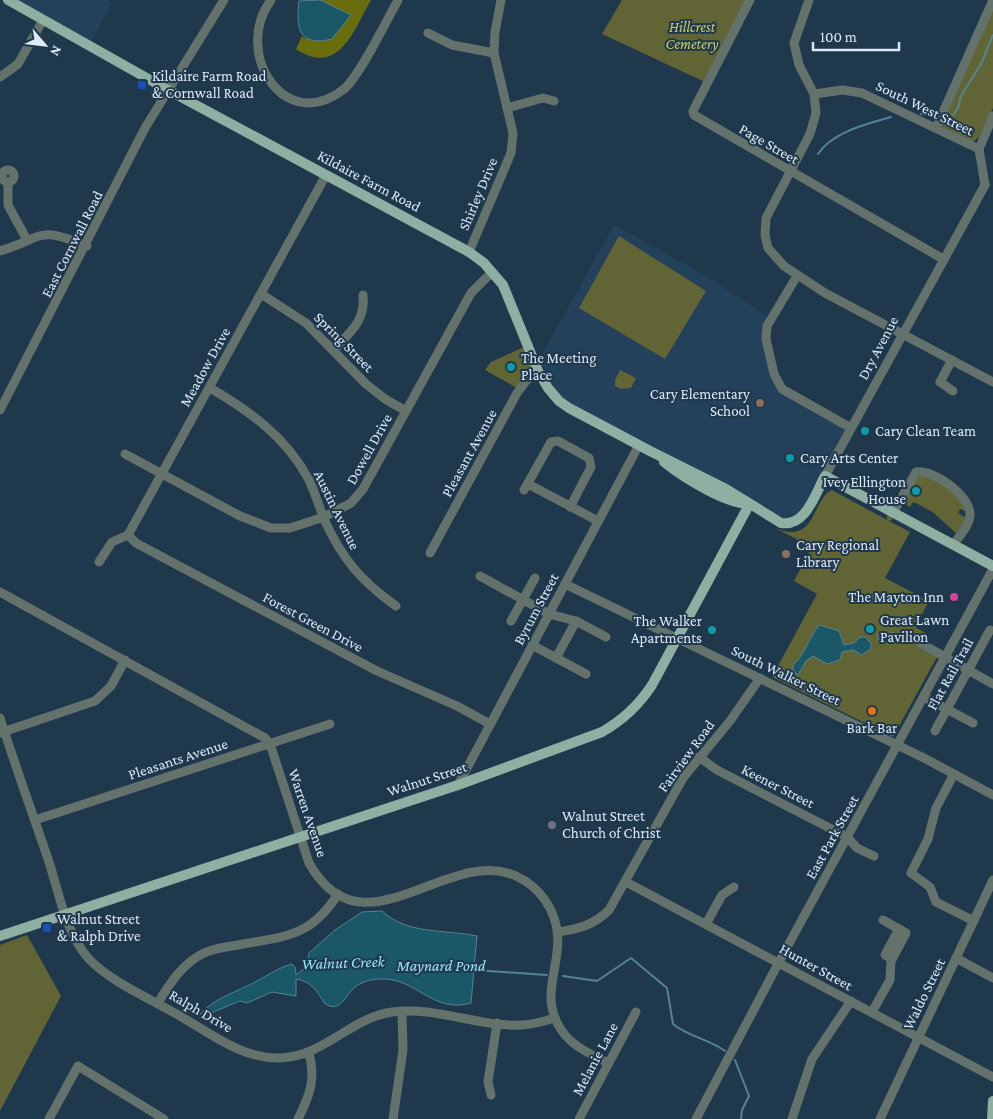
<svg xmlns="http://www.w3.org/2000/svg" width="993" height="1119" viewBox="0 0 993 1119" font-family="'Crimson Pro',serif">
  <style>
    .built { fill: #24415b }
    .green { fill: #616434 }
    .forest { fill: #696d0e }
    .water { fill: #1a5767; stroke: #548392 }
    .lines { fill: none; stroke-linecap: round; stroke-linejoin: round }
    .stream { stroke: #548392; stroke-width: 2 }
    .minor { stroke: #63736c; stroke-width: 9 }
    .major { stroke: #8eafa2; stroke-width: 10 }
    .transit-dot { fill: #1a4fb4; stroke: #20384c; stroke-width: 2 }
    .culture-dot { fill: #0f9aa8; stroke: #20384c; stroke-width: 2 }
    .education-dot { fill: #8d6e63; stroke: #20384c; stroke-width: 2 }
    .hotel-dot { fill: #d1479c; stroke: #20384c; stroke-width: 2 }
    .food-dot { fill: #e8710a; stroke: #20384c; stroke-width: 2 }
    .worship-dot { fill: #6b7280; stroke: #20384c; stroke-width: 2 }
    .labels { text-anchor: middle; stroke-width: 4; stroke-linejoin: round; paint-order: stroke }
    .park-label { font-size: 15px; font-style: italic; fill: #c9d15e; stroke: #20384c }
    .poi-label { font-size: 15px; fill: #dceaf7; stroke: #20384c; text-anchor: start }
    .street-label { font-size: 15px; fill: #dceaf7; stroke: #20384c }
    .water-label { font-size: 16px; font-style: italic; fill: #95e4fc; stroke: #20384c }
  </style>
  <rect width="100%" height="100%" fill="#20384c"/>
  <!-- built -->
  <g class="built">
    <polygon points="8,0 106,0 112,3 89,46"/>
    <polygon points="614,225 703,274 771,319 767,326 780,386 851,428 805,513 789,523 569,408 536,365"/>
  </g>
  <!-- green -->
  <g class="green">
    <polygon points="622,0 752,0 707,83 602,34"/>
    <polygon points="993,6 993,108 979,137 973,142 943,127 941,124"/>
    <polygon points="619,236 706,291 665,359 579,308"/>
    <polygon points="524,347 533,369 517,388 485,370 491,362"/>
    <polygon points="620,370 636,378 631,388 621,389 615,386 615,380"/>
    <polygon points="918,474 940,482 966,503 967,509 965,511 960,509 958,513 966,518 958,535 934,513 916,503 913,502 910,507 901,501"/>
    <path d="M832 490 887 520V514L893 519 889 521 910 532 885 578 929 601 915 627 927 634 920 648 937 657 893 737 772 677 817 594 794 581 812 547 775 528C816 546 812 499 832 490Z"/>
    <polygon points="27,935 61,996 0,1111 0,945"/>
  </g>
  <!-- forest -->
  <path class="forest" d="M320 0H371C354 29 339 78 296 49L302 36 306 39 351 15Z"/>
  <!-- water -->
  <g class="water">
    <path d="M320 0 351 15 332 39C298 47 296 28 299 1Z"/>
    <path d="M819 625 839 631 844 645 854 643 860 637H865L871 643V649L862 655 853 650 842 652 840 660 827 664 813 656 806 661 798 675 793 670V665C804 656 810 636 819 625Z"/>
    <polygon points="892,632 895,636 886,644 879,640 877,634 885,637"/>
    <path d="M382 911C408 935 444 929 477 936L471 1003C433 1014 416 978 382 979 372 979 364 981 356 986 346 994 340 1015 324 1003 318 991 310 981 296 979V996L272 992 247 1003 240 1001 201 1017 200 1014C216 997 237 992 257 981 270 974 278 968 292 964L295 967 296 975 307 966 309 953 335 930 362 912Z"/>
  </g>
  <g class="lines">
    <!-- stream -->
    <g class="stream">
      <polyline points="921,114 934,115"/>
      <polyline points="951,118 958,108 961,96 981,64 993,35"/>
      <path d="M818 154C832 132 867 124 891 117"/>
      <polyline points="474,970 547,975"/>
      <path d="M563 976 597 981 631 958 667 988 673 1024C689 1037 709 1039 725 1051"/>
      <polyline points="735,1060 749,1096 742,1110 741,1119"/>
    </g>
    <!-- minor -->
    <g class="minor">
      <path d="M271 0C232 53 285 136 344 89 359 77 387 20 398 0"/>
      <polyline points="750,0 693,111 694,115 943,259"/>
      <polyline points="809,0 794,43 799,65 814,94 816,113 810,134 766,218 765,235 768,248 784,266 825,293 993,382"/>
      <polyline points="428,33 452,45 494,53"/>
      <polyline points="0,77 18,64 43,20"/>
      <polyline points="814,94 843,90 862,93 979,149"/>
      <polyline points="507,108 543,98 554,101"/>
      <polyline points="936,128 993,0"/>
      <circle cx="8" cy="176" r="6"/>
      <polyline points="8,182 8,205 27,240"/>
      <polyline points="985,185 979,149 993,116"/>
      <path d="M0 251C46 237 36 225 87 246"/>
      <polyline points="469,252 511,153 513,133 494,53 495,32 501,0"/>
      <polyline points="797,276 767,326 766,339 774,374 782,389 851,428"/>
      <polyline points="261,294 306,323 366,384 385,399 406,411"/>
      <path d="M334 349C350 333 366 320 363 295"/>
      <polyline points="952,360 940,382 953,391"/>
      <path d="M210 388C250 411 287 438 309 480 315 493 319 506 324 519 342 559 361 581 396 606"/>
      <polyline points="0,410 145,128 224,0"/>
      <polyline points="125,454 240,516 271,528 290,528 324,517 351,503 363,489 471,293 492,272"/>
      <polyline points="825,476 985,185"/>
      <polyline points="528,484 598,521"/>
      <polyline points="524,490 551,442 558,441 589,458 591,467 570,507"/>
      <path d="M893 513 916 472C934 469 970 496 970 514 970 525 960 535 954 544"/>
      <polyline points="128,535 136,543 181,567 377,671 457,706 490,724"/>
      <polyline points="430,553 517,393 526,381 538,371"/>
      <polyline points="99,562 112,542 128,535 326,175"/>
      <polyline points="480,576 549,614 576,621 606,637"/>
      <polyline points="565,584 924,758 993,795"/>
      <path d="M0 592 265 738 270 744 309 863C363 959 447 845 516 876 527 881 538 890 545 900 579 950 531 987 562 1031 573 1047 591 1054 608 1063"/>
      <polyline points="511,621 535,578"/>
      <polyline points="920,643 993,684"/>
      <polyline points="532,645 586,674"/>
      <polyline points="556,658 576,621"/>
      <polyline points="924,697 973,723"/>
      <path d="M0 718C15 765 32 812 48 859 59 892 65 931 88 958 111 983 156 1001 185 1019 214 1036 244 1059 280 1058 325 1056 350 1018 392 1012 435 1006 478 1027 521 1025 533 1025 544 1021 555 1018"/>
      <polyline points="935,731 990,630"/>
      <polyline points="0,733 95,701 111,686 125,660"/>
      <polyline points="699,757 717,770 847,837 857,848 874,856"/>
      <polyline points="954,774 936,808 928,839 911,873 930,887 936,902 974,921"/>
      <polyline points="458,785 639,445"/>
      <polyline points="35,820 330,724"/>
      <polyline points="626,882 993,1077"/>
      <polyline points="706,924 722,895 734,887"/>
      <path d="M558 932C578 929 594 925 609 910L683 778 730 721 760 678"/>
      <polyline points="956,958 993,978"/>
      <polyline points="892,959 885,955 899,929"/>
      <path d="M158 1003C170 983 183 963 204 953 215 948 226 947 238 945 285 936 310 938 338 894"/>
      <polyline points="872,1012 890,980 891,961 906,933 883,920"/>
      <polyline points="491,1095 488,1082 497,1023"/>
      <polyline points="49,1119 78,1066 164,1119"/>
      <path d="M298 1119C310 1095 316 1079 309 1053"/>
      <polyline points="393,1119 403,1050 402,1011"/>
      <polyline points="579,1119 636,1012"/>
      <polyline points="696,1119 779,962 993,569"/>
      <polyline points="792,1119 812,1059 851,1001"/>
      <polyline points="880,1119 993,880"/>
    </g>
    <!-- major -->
    <g class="major">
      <path d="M8 0 168 90 469 252 484 263 503 285 538 371 548 388 559 401 569 408 650 451 726 489 781 523C806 527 815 494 825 476L993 566"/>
      <path d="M664 462C681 476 718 499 741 503"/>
      <path d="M0 936 458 785 602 732C623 720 639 705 652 685L749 505"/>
      <polyline points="992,1119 993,1101"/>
    </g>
  </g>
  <!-- markers -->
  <g class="transit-dot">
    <rect x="137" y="80" width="10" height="10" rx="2.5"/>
    <rect x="42" y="923" width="10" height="10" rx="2.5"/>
  </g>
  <g class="culture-dot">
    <circle cx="511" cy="367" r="5"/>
    <circle cx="865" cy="431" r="5"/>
    <circle cx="790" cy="458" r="5"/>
    <circle cx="916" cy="491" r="5"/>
    <circle cx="870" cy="629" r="5"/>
    <circle cx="712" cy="630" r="5"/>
  </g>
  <g class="education-dot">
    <circle cx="760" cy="403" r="5"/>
    <circle cx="786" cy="554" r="5"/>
  </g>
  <circle class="hotel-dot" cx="954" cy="597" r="5"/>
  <circle class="food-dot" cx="872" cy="711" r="5"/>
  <circle class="worship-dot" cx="552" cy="825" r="5"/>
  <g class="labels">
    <!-- park labels -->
    <g class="park-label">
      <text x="692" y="32">Hillcrest<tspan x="692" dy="17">Cemetery</tspan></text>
    </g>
    <!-- poi labels -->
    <g class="poi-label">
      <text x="152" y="81">Kildaire Farm Road<tspan x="152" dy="17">&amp; Cornwall Road</tspan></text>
      <text x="521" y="363">The Meeting<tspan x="521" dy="17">Place</tspan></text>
      <text x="750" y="399" text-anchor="end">Cary Elementary<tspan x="750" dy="17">School</tspan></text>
      <text x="875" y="436">Cary Clean Team</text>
      <text x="800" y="463">Cary Arts Center</text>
      <text x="906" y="487" text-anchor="end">Ivey Ellington<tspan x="906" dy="17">House</tspan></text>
      <text x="796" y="550">Cary Regional<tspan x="796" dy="17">Library</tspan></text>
      <text x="944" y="602" text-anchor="end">The Mayton Inn</text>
      <text x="880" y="625">Great Lawn<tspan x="880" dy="17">Pavilion</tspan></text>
      <text x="702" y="626" text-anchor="end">The Walker<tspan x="702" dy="17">Apartments</tspan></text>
      <text x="872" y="733" text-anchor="middle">Bark Bar</text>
      <text x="562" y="821">Walnut Street<tspan x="562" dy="17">Church of Christ</tspan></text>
      <text x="57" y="924">Walnut Street<tspan x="57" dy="17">&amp; Ralph Drive</tspan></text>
    </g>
    <!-- street labels -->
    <g class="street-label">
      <text transform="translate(925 108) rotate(26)" y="5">South West Street</text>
      <text transform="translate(769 144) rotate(30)" y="5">Page Street</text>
      <text transform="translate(369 181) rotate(28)" y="5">Kildaire Farm Road</text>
      <text transform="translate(478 194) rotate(-67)" y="5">Shirley Drive</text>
      <text transform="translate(72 244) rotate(-63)" y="5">East Cornwall Road</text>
      <text transform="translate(344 342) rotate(45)" y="5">Spring Street</text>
      <text transform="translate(878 348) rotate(-62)" y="5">Dry Avenue</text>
      <text transform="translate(205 367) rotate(-61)" y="5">Meadow Drive</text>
      <text transform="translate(369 449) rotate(-61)" y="5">Dowell Drive</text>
      <text transform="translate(469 453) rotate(-61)" y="5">Pleasant Avenue</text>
      <text transform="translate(337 510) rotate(64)" y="5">Austin Avenue</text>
      <text transform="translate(536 609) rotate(-62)" y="5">Byrum Street</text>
      <text transform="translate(313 622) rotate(28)" y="5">Forest Green Drive</text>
      <text transform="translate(950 674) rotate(-61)" y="5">Flat Rail Trail</text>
      <text transform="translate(786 675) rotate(26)" y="5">South Walker Street</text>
      <text transform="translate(686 756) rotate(-54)" y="5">Fairview Road</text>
      <text transform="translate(178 759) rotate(-18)" y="5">Pleasants Avenue</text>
      <text transform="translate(427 779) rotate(-18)" y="5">Walnut Street</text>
      <text transform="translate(778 786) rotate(27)" y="5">Keener Street</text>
      <text transform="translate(308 813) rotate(71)" y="5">Warren Avenue</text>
      <text transform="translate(832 837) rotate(-61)" y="5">East Park Street</text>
      <text transform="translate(816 967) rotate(29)" y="5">Hunter Street</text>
      <text transform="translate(924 994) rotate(-64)" y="5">Waldo Street</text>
      <text transform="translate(201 1011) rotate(30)" y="5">Ralph Drive</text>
      <text transform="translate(595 1059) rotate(-62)" y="5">Melanie Lane</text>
    </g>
    <!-- water labels -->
    <g class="water-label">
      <text transform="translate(343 962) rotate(-2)" y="6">Walnut Creek</text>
      <text x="441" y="971">Maynard Pond</text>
    </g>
  </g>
  <!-- north arrow -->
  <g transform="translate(45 45) rotate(118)" stroke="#20384c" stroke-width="4" paint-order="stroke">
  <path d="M0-4L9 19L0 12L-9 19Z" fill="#dceaf7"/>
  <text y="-8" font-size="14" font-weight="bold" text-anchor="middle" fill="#dceaf7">N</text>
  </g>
  <!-- scale -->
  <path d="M813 42v8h86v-8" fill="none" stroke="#dceaf7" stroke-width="2.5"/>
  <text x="820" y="42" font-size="15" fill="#dceaf7" stroke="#20384c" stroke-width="4" paint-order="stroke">100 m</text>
</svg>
